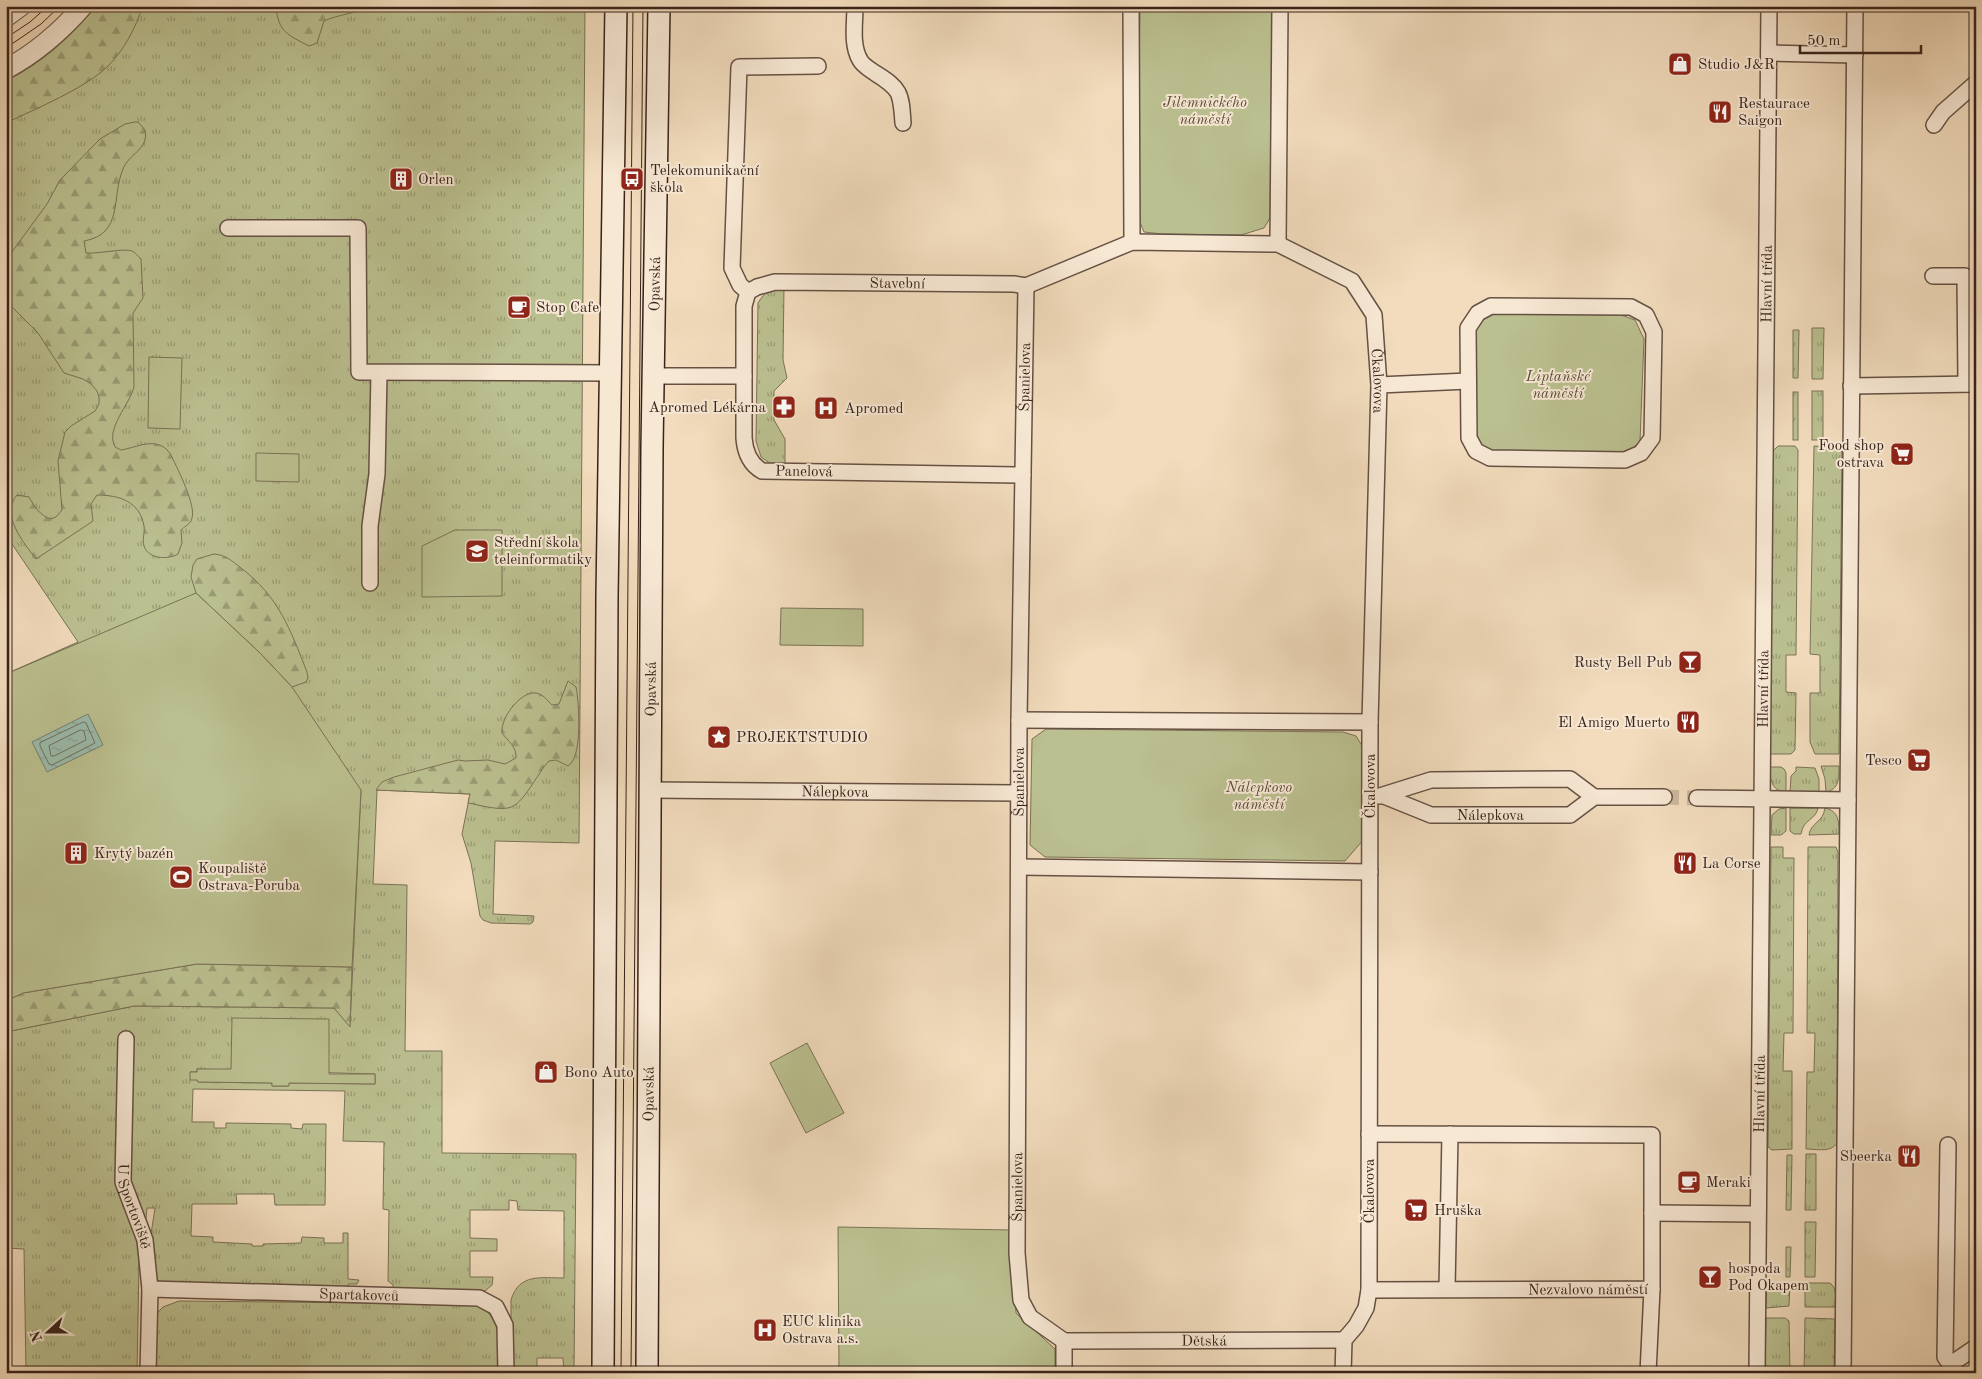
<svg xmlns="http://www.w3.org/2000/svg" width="1982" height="1379" viewBox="0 0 1982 1379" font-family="'Old Standard TT',serif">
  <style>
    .grass { fill: url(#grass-tufts); stroke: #7a7256; fill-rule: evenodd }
    .forest { fill: url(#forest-firs); stroke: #7a7256 }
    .green { fill: #bbc090; stroke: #7a7256 }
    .water { fill: url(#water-ripples); stroke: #747f71 }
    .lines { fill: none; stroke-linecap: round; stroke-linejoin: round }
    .shore { stroke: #6a7063; stroke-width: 1 }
    .minor-tunnel { stroke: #cdb79d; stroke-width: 15; stroke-dasharray: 15 8; stroke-linecap: butt }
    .minor-casing { stroke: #665144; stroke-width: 18 }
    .tertiary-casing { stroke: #665144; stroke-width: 21 }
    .secondary-casing { stroke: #38231b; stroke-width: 24 }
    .minor { stroke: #f7e8d4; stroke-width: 15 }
    .tertiary { stroke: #f7e8d4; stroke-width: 19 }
    .secondary { stroke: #f7e8d4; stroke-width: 21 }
    .tram { stroke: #38231b; stroke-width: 1 }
    .labels { text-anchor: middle; stroke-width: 4; stroke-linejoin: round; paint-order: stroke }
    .poi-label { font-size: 15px; fill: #38231b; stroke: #f7e8d4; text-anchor: start }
    .park-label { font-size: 15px; font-style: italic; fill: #594a38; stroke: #f7e8d4 }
    .street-label { font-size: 15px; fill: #38231b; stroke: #f7e8d4 }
  </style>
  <defs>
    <pattern id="grass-tufts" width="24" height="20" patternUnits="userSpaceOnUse" patternTransform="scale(1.25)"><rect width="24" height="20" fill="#bbc090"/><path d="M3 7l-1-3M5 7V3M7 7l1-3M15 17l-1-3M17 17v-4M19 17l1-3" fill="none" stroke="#999c75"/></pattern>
    <pattern id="forest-firs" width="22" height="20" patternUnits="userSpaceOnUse" patternTransform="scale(1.25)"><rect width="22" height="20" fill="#bbc090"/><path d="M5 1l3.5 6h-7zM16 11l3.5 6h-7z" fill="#999c75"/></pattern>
    <pattern id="water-ripples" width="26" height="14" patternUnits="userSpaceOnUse" patternTransform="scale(1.25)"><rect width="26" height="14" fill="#9cbcab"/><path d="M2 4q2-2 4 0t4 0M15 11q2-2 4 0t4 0" fill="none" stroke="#87a193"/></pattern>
  </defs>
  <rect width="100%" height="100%" fill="#f2dcbd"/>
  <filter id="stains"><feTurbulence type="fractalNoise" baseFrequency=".004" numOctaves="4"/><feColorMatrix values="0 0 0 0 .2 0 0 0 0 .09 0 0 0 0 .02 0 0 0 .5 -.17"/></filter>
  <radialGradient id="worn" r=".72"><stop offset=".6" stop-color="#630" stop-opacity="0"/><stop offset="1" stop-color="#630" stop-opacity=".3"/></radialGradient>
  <!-- grass -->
  <g class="grass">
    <path d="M96 6H585L579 843 495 841 493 914 534 916 533 922 530 924 491 923 483 920 480 916 471 863 462 834 470 794 377 790 373 884 407 885 405 1051H442V1153L576 1154 574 1373H564L563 1358H537V1373H511V1300C519 1273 541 1278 564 1278V1211L518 1210 517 1201 509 1200V1210H470V1238L497 1239V1251H470V1277H493L492 1285 485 1291 393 1290V1285L388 1281 389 1210 383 1209 384 1142 343 1141 345 1091 193 1089 192 1122H214V1128H226V1123L291 1124V1128L302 1129 303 1124H326L325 1205H275L274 1194H236L237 1204H192L191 1236 213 1237V1242L252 1244V1246H263V1244L301 1243 302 1237 324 1238V1243H343V1233H348V1279L359 1280 357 1284H348V1290L160 1283C143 1263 152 1231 155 1208H147L142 1261 139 1263 137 1373H6V1371H26L24 1249 6 1248V1032L134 1006 334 1008 350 1026 361 790 54 654 6 674 78 642 6 535V81C42 63 71 37 96 6ZM197 1069 375 1074V1084L289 1083 288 1086H272V1083L198 1082 190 1072H197Z"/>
    <path d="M784 287 783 360 787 378 774 391V420L785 439V468L775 467 761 457 756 441 758 303C765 291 771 289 784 287Z"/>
    <polygon points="1812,328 1824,328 1823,379 1812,379"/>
    <polygon points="1793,330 1799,330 1798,378 1793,378"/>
    <rect x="1812" y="391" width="11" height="49"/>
    <rect x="1793" y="392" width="5" height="48"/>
    <polygon points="1778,446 1795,446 1798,450 1796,655 1786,655 1786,692 1796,693 1795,750 1791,754 1770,754 1773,451"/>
    <polygon points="1814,446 1836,447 1842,452 1839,754 1815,754 1810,742 1810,693 1820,693 1820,655 1810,654"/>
    <path d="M1821 766H1839C1839 779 1839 789 1826 792L1825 779Z"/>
    <path d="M1770 767H1781L1784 769 1786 773V792C1771 791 1770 779 1770 767Z"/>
    <polygon points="1796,767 1815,768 1819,779 1819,793 1790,793 1791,776 1796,771"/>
    <polygon points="1786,808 1786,831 1781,835 1771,835 1772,815 1779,809"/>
    <path d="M1790 808H1818C1816 820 1803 819 1801 834H1794L1790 831Z"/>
    <path d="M1825 808C1839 811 1839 822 1839 834L1809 835C1811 822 1823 823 1825 808Z"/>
    <polygon points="1771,847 1783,847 1783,858 1794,858 1793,1033 1784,1033 1783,1071 1792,1071 1792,1149 1772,1150 1768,1147"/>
    <path d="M1808 847H1836L1838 852 1837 1143C1831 1153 1816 1149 1806 1149L1807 1072H1814L1815 1033H1807Z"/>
    <polygon points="1806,1154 1816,1154 1816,1210 1805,1210"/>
    <polygon points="1787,1155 1792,1155 1791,1210 1786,1210"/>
    <polygon points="1805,1222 1816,1222 1815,1277 1805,1277"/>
    <polygon points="1786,1247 1791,1247 1790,1277 1786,1277"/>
    <path d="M1805 1283H1830C1838 1289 1835 1299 1835 1307H1805Z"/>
    <polygon points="1767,1284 1790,1285 1789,1306 1766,1308"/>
    <path d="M179 1301 474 1304C505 1316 498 1345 498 1373H150L156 1314 163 1307Z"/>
    <polygon points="1766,1318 1785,1318 1789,1321 1790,1373 1765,1373"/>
    <polygon points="1805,1318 1835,1319 1834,1373 1804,1373"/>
  </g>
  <!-- forest -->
  <g class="forest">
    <path d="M96 6H143C135 28 125 49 108 66 86 88 35 109 6 123V81C42 63 71 37 96 6Z"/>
    <path d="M276 6H370C356 14 339 14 324 21L317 43 309 46C288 35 278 32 276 6Z"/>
    <path d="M135 122H138L145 130C149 150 129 153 123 169 111 197 124 234 84 241L86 253C97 254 125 248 132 251 135 252 138 256 141 259L143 298 133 313 134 387C130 404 105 429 115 447L121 450C139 447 160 434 172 457 178 470 196 505 192 518 191 524 185 526 181 530L182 543 178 554C168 560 148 559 144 546 142 539 145 533 144 526 140 502 120 495 97 495L91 504 93 521 36 559C23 542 0 514 17 495L29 497C35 507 39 515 51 519L56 517 62 510 58 461 65 432 71 426 95 411 99 404V397L97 391 91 384 83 379 64 373 38 333 6 301V260L47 204 60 180 100 139 125 124Z"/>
    <path d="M214 554C226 555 232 561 241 568 279 597 290 629 307 672L308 678 306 682 292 687 260 653 196 593 191 577 193 565 197 559Z"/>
    <path d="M568 681 576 687C579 702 583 758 568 766L556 760 549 761C537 773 524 805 508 808 495 810 480 805 468 803L470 794 376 790 382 782 394 777 458 760 465 761 488 760 505 764 516 758C517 747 508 741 502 733 500 719 520 691 536 693 543 694 547 700 552 705L559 704Z"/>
    <polygon points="197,964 352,967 350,1027 334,1008 134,1006 6,1032 6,1001 23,993"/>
  </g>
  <!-- green -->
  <g class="green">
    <polygon points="1140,6 1272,6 1270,218 1264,228 1241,235 1163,234 1144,232 1137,215"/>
    <polygon points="1488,313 1621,315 1635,320 1644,339 1640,441 1630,451 1615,457 1493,455 1479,448 1472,435 1473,335 1479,322"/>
    <polygon points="149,357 182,358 180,429 148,428"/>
    <polygon points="256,453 299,454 299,482 256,481"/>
    <polygon points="455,530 502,530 502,596 422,597 422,546"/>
    <polygon points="196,593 260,653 292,687 361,790 352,967 197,964 23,993 6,1001 6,674"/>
    <polygon points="781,608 863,609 863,646 780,645"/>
    <polygon points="1046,729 1343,732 1356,736 1364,749 1364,839 1345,861 1045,857 1030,845 1032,739"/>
    <polygon points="232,1018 329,1019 329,1074 375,1074 375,1084 289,1083 289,1086 272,1086 272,1083 198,1082 197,1080 190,1080 190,1072 197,1072 197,1069 231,1069"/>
    <polygon points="807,1043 844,1113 806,1133 770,1063"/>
    <polygon points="838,1227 1011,1230 1016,1313 1055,1349 1055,1373 839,1373"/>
  </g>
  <!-- water -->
  <polygon class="water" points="88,714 103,745 47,772 32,742"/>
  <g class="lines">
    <!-- shore -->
    <g class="shore">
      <polygon points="84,722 86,723 95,743 52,765 49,764 40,746 40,743"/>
      <polygon points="81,730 84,731 86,740 54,756 51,756 49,746"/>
    </g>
    <!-- minor-tunnel -->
    <polyline class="minor-tunnel" points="1664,797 1697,798"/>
    <!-- minor casing -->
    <g class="minor-casing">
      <g id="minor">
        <path d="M855 6C855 23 851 45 860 60 863 66 870 69 875 73 901 89 901 93 903 123"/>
        <polyline points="1131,6 1132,242"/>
        <polyline points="1769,53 1855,55"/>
        <polyline points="1934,125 1943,112 1976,83"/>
        <polyline points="228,228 358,228 359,372 611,373"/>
        <polyline points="1278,244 1280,6"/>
        <polyline points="1933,276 1965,276 1966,384"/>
        <polyline points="748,292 740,285 732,268 739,67 818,66"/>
        <polygon points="1491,306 1631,307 1646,315 1654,332 1652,438 1641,453 1625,460 1490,458 1476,451 1469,438 1468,328 1478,313"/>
        <polyline points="653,376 744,376"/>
        <polyline points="1379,385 1468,381"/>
        <polyline points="1851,386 1975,384"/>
        <path id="s1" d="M1023 475 762 471C750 464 745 452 744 438V306L748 292 757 287 775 282 1014 284 1026 286"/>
        <polyline points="370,583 370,526 377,474 379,373"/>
        <polyline points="1019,720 1370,722"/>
        <path id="s2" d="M650 790 1019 793"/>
        <polyline points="1380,796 1431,780 1570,779 1594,797"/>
        <path id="s3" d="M1384 796 1431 815H1570L1594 797H1664"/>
        <polyline points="1697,798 1848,800"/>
        <polyline points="1019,867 1370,872"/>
        <path id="s4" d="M126 1039 123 1182 145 1240 150 1289 148 1373"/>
        <polyline points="1948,1145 1945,1357 1956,1373"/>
        <polyline points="1652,1213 1757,1214"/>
        <path id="s5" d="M150 1289 479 1298 496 1307 505 1325 506 1373"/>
        <polyline points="1447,1289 1450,1134"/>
        <path id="s6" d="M1369 1290 1652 1289V1135L1369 1134"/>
        <path id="s7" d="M1064 1341 1030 1317 1021 1300 1017 1253 1019 720 1026 286 1132 242 1278 244 1352 281 1374 315 1379 385 1370 722 1369 1290 1366 1308 1356 1326 1344 1340 1343 1373"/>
        <path id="s8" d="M1064 1341 1344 1340"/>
        <polyline points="1951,1364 1976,1347"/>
        <polyline points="1064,1373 1064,1341"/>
        <polyline points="1648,1373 1652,1289"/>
        <path id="s9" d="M1757 1373 1769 6"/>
        <polyline points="1843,1373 1855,6"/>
      </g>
    </g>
    <!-- tertiary casing -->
    <g class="tertiary-casing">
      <g id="tertiary">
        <polyline points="6,17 21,6"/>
        <path d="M6 69C36 53 61 31 83 6"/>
      </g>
    </g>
    <!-- secondary casing -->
    <g class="secondary-casing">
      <g id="secondary">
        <polyline points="603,1373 607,596 616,6"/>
        <path id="s10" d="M647 1373 652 448 659 6"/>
      </g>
    </g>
    <!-- minor -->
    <use href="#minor" class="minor"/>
    <!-- tertiary -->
    <use href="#tertiary" class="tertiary"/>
    <!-- secondary -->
    <use href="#secondary" class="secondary"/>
    <!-- tram -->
    <g class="tram">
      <polyline points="6,38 30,22 48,6"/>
      <polyline points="6,48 41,24 60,6"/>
      <polyline points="621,1373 633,6"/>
      <polyline points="631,1373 643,6"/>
    </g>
  </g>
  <!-- icons -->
  <defs>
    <g id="shop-square" transform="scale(1.25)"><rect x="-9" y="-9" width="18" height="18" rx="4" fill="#8f2418" stroke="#f7e8d4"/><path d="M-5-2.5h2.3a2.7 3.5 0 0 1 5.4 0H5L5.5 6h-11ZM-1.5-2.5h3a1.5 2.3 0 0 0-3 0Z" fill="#fff"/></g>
    <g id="restaurant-square" transform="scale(1.25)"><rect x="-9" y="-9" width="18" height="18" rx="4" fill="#8f2418" stroke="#f7e8d4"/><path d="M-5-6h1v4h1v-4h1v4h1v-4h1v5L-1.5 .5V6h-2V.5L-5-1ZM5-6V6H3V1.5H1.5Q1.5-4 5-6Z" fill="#fff"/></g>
    <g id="building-square" transform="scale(1.25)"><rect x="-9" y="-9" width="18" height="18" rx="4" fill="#8f2418" stroke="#f7e8d4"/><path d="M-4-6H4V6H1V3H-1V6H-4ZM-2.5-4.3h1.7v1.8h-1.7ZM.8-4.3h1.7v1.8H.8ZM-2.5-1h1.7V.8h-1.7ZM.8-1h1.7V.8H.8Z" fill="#fff"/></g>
    <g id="bus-square" transform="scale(1.25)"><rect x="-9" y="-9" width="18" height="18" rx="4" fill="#8f2418" stroke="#f7e8d4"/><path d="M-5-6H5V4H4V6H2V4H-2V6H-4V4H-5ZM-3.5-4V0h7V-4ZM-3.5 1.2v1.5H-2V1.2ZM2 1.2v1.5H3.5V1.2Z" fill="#fff"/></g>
    <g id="cafe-square" transform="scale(1.25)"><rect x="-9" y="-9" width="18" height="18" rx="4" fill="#8f2418" stroke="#f7e8d4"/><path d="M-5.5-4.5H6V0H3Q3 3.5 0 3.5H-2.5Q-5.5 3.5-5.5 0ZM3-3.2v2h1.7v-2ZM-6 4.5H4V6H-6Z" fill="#fff"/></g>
    <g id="pharmacy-square" transform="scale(1.25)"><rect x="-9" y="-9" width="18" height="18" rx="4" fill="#8f2418" stroke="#f7e8d4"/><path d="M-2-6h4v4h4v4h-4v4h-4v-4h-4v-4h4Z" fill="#fff"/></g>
    <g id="hospital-square" transform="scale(1.25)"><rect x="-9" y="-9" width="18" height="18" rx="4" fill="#8f2418" stroke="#f7e8d4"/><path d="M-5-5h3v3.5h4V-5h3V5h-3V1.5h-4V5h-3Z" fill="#fff"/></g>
    <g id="supermarket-square" transform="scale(1.25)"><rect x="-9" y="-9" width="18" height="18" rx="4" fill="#8f2418" stroke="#f7e8d4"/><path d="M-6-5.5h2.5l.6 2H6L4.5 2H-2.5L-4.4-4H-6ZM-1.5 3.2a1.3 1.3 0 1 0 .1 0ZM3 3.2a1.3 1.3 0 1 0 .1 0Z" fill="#fff"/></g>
    <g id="school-square" transform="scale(1.25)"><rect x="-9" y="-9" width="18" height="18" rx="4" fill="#8f2418" stroke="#f7e8d4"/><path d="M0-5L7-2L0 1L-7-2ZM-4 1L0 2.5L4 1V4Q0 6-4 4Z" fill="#fff"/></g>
    <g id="bar-square" transform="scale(1.25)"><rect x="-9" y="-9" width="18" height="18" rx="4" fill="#8f2418" stroke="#f7e8d4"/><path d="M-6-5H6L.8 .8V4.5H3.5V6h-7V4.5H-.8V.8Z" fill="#fff"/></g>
    <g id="sight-square" transform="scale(1.25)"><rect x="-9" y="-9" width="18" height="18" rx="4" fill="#8f2418" stroke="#f7e8d4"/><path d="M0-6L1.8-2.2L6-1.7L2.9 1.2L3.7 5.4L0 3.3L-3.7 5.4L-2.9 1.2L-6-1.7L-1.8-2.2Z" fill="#fff"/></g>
    <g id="stadium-square" transform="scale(1.25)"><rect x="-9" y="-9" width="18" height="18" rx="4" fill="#8f2418" stroke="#f7e8d4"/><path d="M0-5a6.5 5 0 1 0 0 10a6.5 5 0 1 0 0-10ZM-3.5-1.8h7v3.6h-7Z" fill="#fff"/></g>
  </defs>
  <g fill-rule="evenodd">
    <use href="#shop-square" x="1680" y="64"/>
    <use href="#restaurant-square" x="1720" y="112"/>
    <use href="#building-square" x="401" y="179"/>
    <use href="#bus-square" x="632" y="179"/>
    <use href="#cafe-square" x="519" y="307"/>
    <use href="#pharmacy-square" x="784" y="407"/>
    <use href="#hospital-square" x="826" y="408"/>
    <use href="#supermarket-square" x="1902" y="454"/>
    <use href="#school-square" x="477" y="551"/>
    <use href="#bar-square" x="1690" y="662"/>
    <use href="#restaurant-square" x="1688" y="722"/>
    <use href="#sight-square" x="719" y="737"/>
    <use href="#supermarket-square" x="1919" y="760"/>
    <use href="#building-square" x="76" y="853"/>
    <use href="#restaurant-square" x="1685" y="863"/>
    <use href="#stadium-square" x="181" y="877"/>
    <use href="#shop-square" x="546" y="1072"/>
    <use href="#restaurant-square" x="1909" y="1156"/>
    <use href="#cafe-square" x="1689" y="1182"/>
    <use href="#supermarket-square" x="1416" y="1210"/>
    <use href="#bar-square" x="1710" y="1277"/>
    <use href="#hospital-square" x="765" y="1330"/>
  </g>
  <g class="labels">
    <!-- poi labels -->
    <g class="poi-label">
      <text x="1698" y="69">Studio J&amp;R</text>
      <text x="1738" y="108">Restaurace<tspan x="1738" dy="17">Saigon</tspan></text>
      <text x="650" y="175">Telekomunikační<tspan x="650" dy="17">škola</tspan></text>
      <text x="418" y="184">Orlen</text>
      <text x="536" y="312">Stop Cafe</text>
      <text x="766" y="412" text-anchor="end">Apromed Lékárna</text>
      <text x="844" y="413">Apromed</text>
      <text x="1884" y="450" text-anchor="end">Food shop<tspan x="1884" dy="17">ostrava</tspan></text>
      <text x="494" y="547">Střední škola<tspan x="494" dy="17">teleinformatiky</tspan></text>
      <text x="1672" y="667" text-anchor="end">Rusty Bell Pub</text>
      <text x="1670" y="727" text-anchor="end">El Amigo Muerto</text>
      <text x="736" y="742">PROJEKTSTUDIO</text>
      <text x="1902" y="765" text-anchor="end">Tesco</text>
      <text x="94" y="858">Krytý bazén</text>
      <text x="1702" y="868">La Corse</text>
      <text x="198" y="873">Koupaliště<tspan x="198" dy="17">Ostrava-Poruba</tspan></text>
      <text x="564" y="1077">Bono Auto</text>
      <text x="1892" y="1161" text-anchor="end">Sbeerka</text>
      <text x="1706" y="1187">Meraki</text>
      <text x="1434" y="1215">Hruška</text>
      <text x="1728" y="1273">hospoda<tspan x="1728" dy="17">Pod Okapem</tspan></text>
      <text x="782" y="1326">EUC klinika<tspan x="782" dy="17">Ostrava a.s.</tspan></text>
    </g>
    <!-- park labels -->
    <g class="park-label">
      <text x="1205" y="107">Jilemnického<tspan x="1205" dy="17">náměstí</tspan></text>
      <text x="1558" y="381">Liptaňské<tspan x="1558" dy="17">náměstí</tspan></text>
      <text x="1259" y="792">Nálepkovo<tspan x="1259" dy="17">náměstí</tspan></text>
    </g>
    <!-- street labels -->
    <g class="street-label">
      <text dy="5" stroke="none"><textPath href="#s1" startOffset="598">Stavební</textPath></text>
      <text dy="5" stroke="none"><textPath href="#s10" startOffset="1089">Opavská</textPath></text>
      <text dy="5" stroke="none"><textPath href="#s9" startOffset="1089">Hlavní třída</textPath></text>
      <text dy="5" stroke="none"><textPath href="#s7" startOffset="984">Španielova</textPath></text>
      <text dy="5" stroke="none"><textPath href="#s7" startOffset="1525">Čkalovova</textPath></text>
      <text transform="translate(804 471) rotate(1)" y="5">Panelová</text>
      <text dy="5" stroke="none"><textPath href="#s10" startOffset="684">Opavská</textPath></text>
      <text dy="5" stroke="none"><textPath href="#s9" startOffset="684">Hlavní třída</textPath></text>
      <text dy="5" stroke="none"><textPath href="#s7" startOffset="579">Španielova</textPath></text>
      <text transform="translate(1370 786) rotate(-90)" y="5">Čkalovova</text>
      <text dy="5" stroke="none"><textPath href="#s2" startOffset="185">Nálepkova</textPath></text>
      <text dy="5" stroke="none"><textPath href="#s3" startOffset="110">Nálepkova</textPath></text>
      <text dy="5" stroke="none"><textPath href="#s10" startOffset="279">Opavská</textPath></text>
      <text dy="5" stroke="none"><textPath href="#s9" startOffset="279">Hlavní třída</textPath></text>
      <text dy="5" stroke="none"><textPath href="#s7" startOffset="174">Španielova</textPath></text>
      <text transform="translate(1369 1191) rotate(-90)" y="5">Čkalovova</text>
      <text dy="5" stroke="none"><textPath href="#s4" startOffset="169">U Sportoviště</textPath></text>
      <text dy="5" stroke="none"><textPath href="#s6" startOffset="219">Nezvalovo náměstí</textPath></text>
      <text dy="5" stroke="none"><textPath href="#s5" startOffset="209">Spartakovců</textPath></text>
      <text dy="5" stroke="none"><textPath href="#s8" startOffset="140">Dětská</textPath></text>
    </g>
  </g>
  <!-- margin -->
  <rect width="1982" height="1379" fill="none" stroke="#f2dcbd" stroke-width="25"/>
  <rect x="8" y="8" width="1967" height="1364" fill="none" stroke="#38231b" stroke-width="2.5"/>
  <rect x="12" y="12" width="1957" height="1354" fill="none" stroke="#38231b"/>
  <!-- north arrow -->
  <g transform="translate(48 1332) rotate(249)" stroke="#f7e8d4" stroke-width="4" paint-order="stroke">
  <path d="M0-4L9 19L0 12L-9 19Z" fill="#38231b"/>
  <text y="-8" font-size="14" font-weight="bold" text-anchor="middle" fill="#38231b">N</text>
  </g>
  <!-- scale -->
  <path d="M1800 45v8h121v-8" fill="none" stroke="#38231b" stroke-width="2.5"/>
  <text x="1807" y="45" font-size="15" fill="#38231b" stroke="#f7e8d4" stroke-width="4" paint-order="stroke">50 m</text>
  <rect width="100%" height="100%" filter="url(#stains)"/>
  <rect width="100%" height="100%" fill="url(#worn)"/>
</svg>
